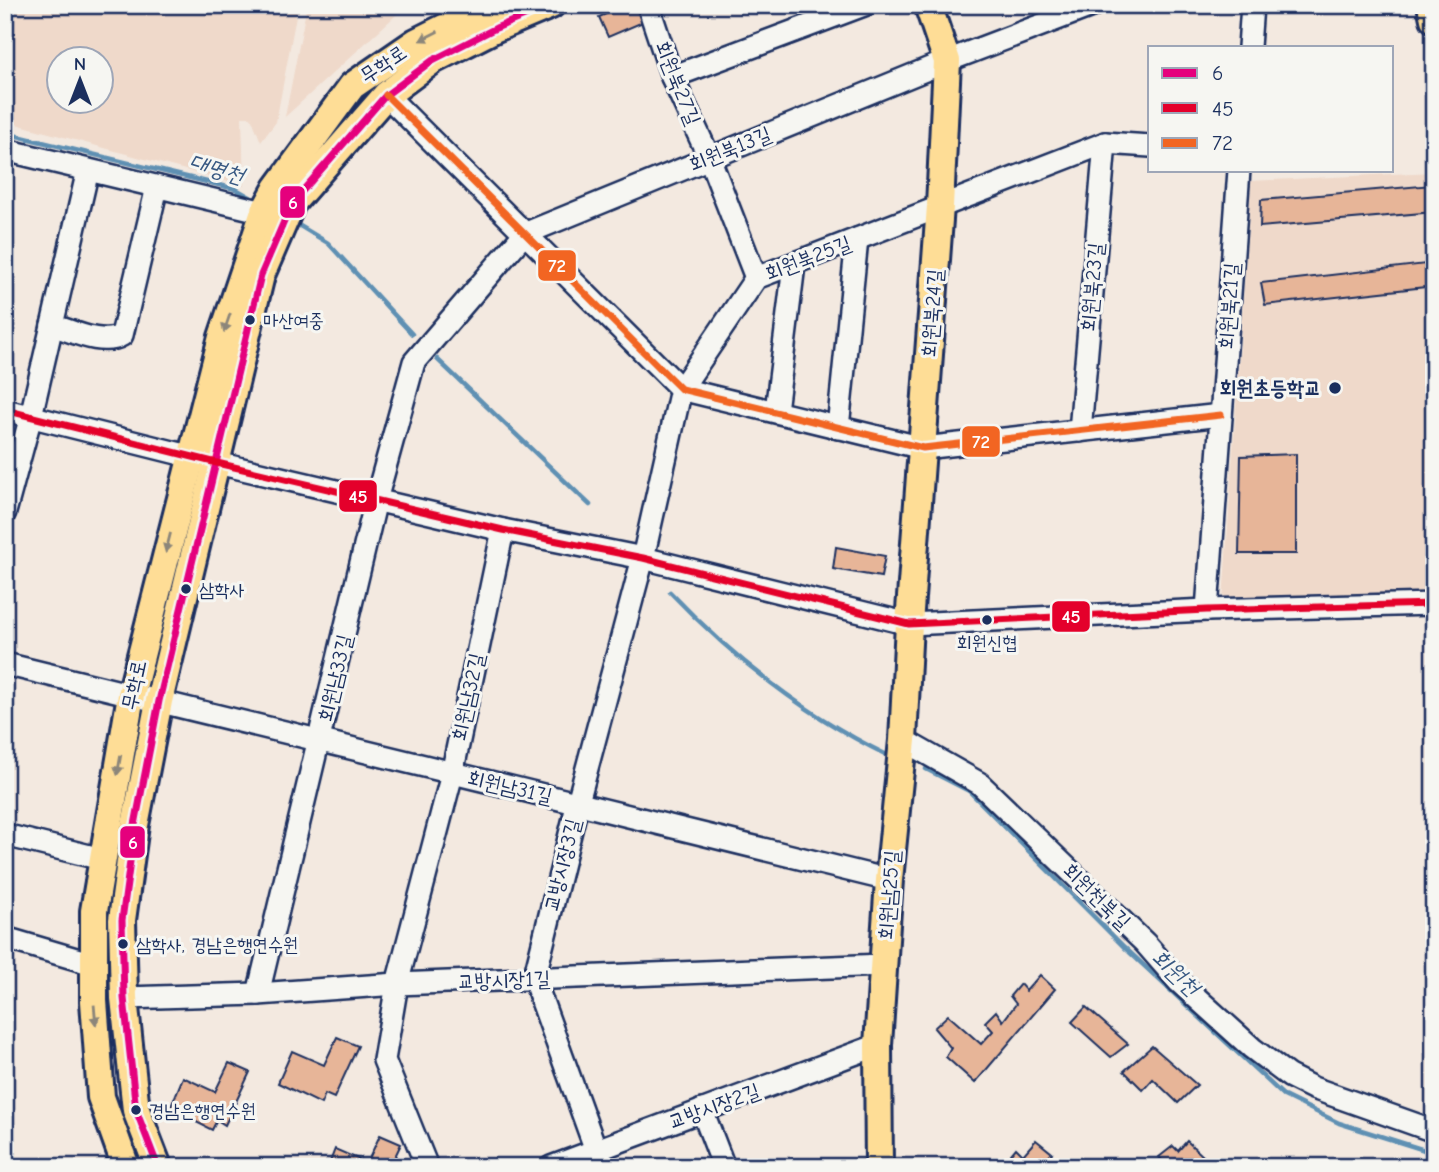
<svg xmlns="http://www.w3.org/2000/svg" width="1439" height="1172" viewBox="0 0 1439 1172" font-family="'Comic Neue','Poor Story',sans-serif">
  <style>
    .built { fill: #efd9ca; fill-rule: evenodd }
    .lines { fill: none; stroke-linecap: round; stroke-linejoin: round }
    .stream { stroke: #5e90b3; stroke-width: 4.5 }
    .building { fill: #e7b598; stroke: #1b2f5e; stroke-width: 2 }
    .minor-casing { stroke: #1b2f5e; stroke-width: 26 }
    .major-casing { stroke: #1b2f5e; stroke-width: 32 }
    .minor { stroke: #f6f6f2; stroke-width: 21 }
    .major { stroke: #fedd96; stroke-width: 26 }
    .bus-1-casing { stroke: #f6f6f2; stroke-width: 12 }
    .bus-2-casing { stroke: #f6f6f2; stroke-width: 12 }
    .bus-3-casing { stroke: #f6f6f2; stroke-width: 12 }
    .bus-1 { stroke: #e5007d; stroke-width: 7 }
    .bus-2 { stroke: #e4002b; stroke-width: 7 }
    .bus-3 { stroke: #f26522; stroke-width: 7 }
    .oneway { fill: #8c867a }
    .bus-dot { fill: #1b2f5e; stroke: #f6f6f2; stroke-width: 2.5 }
    .labels { text-anchor: middle; stroke-width: 6; stroke-linejoin: round; paint-order: stroke }
    .bus-label { font-size: 19px; fill: #1b2f5e; stroke: #f6f6f2; text-anchor: start }
    .street-label { font-size: 21px; fill: #1b2f5e; stroke: #f6f6f2 }
    .poi-label { font-size: 21px; font-weight: bold; fill: #1b2f5e; stroke: #f6f6f2; text-anchor: end }
    .water-label { font-size: 23px; font-style: italic; fill: #375882; stroke: #f6f6f2 }
    .line-badge { stroke: #f6f6f2; stroke-width: 2.5 }
    .badge-label { font-size: 19px; text-anchor: middle; font-weight: bold; fill: #fff }
  </style>
  <rect width="100%" height="100%" fill="#f3e9e0"/>
  <filter id="ink" filterUnits="userSpaceOnUse"><feTurbulence type="fractalNoise" baseFrequency=".0143" numOctaves="2"/><feDisplacementMap in="SourceGraphic" scale="14" xChannelSelector="R" yChannelSelector="G"/><feConvolveMatrix kernelMatrix="1 2 1 2 8 2 1 2 1" color-interpolation-filters="sRGB"/></filter>
  <g filter="url(#ink)">
    <!-- built -->
    <g class="built">
      <path d="M5 5H298L276 122 261 142 251 117H242L244 186 5 121ZM60 60H102V102H60Z"/>
      <polygon points="307,5 407,5 285,117"/>
      <polygon points="1434,172 1434,596 1223,600 1251,181"/>
    </g>
    <g class="lines">
      <!-- stream -->
      <g class="stream">
        <polyline points="5,133 236,189 257,201"/>
        <polyline points="295,223 328,243 412,334"/>
        <polyline points="437,359 590,505"/>
        <path d="M670 592C733 658 807 716 889 756"/>
        <polyline points="926,769 969,791 1124,947 1284,1096 1339,1123 1434,1153"/>
      </g>
    </g>
    <!-- building -->
    <g class="building">
      <polygon points="627,5 636,5 643,22 608,37 599,17"/>
      <polygon points="1432,185 1434,212 1260,227 1261,200"/>
      <polygon points="1434,263 1434,286 1265,305 1261,283"/>
      <polygon points="1296,454 1296,554 1239,554 1241,456"/>
      <polygon points="836,547 885,556 881,577 833,569"/>
      <polygon points="1040,975 1055,989 975,1083 946,1057 951,1048 934,1028 948,1015 981,1044 993,1031 985,1022 996,1011 1003,1021 1016,1004 1010,996 1020,984 1026,991"/>
      <polygon points="1086,1007 1128,1044 1111,1057 1072,1022"/>
      <polygon points="337,1037 358,1046 334,1098 325,1094 321,1104 278,1083 292,1051 324,1065"/>
      <polygon points="1152,1046 1197,1085 1178,1103 1153,1079 1143,1090 1124,1071"/>
      <polygon points="229,1063 250,1072 225,1125 217,1120 212,1130 170,1109 183,1077 215,1092"/>
      <polygon points="380,1135 401,1144 390,1167 328,1167 335,1149 367,1163"/>
      <polygon points="1036,1140 1052,1153 1040,1167 1011,1167 1006,1160 1016,1148 1023,1155"/>
      <polygon points="1187,1141 1203,1156 1192,1167 1159,1167 1164,1162 1159,1157 1173,1146 1178,1151"/>
    </g>
    <g class="lines">
      <!-- minor casing -->
      <g class="minor-casing">
        <g id="minor">
          <polyline points="648,5 672,77 709,157 756,278"/>
          <polyline points="1249,47 1252,5"/>
          <polyline points="672,77 864,5"/>
          <polyline points="386,95 681,389 923,448 1221,415"/>
          <polyline points="5,150 264,212"/>
          <path d="M52 325C72 331 103 347 122 335L157 187"/>
          <polyline points="5,410 217,463 503,530 643,558 909,624 1207,610 1434,604"/>
          <polyline points="776,411 794,265"/>
          <polyline points="838,428 857,239"/>
          <polyline points="1080,431 1105,143"/>
          <polyline points="5,512 31,416 88,170"/>
          <polyline points="1207,610 1239,170"/>
          <path d="M5 664C299 737 595 806 889 880"/>
          <polyline points="903,740 979,783 1145,943 1179,982 1252,1048 1289,1076 1313,1088 1434,1131"/>
          <polyline points="5,835 102,859"/>
          <polyline points="5,938 93,964"/>
          <polyline points="258,994 376,500 414,362 524,234 947,61 1094,5"/>
          <polyline points="124,998 258,994 397,984 884,965"/>
          <polyline points="702,1110 724,1167"/>
          <polyline points="427,1167 384,1060 397,984 452,774 503,530"/>
          <polyline points="551,1167 878,1045"/>
          <polyline points="602,1167 534,979 578,802 643,558 681,389 756,278 1105,143 1150,146"/>
        </g>
      </g>
      <!-- major casing -->
      <g class="major-casing">
        <g id="major">
          <polyline points="1431,5 1434,19"/>
          <polyline points="126,1167 101,1097 94,1001 94,911 131,695 222,337 264,212 277,188 352,86 416,42 490,5"/>
          <polyline points="158,1167 136,1110 124,998 122,920 135,825 159,701 261,275 292,203 386,95 433,60 496,28 551,5"/>
          <polyline points="879,1167 878,1045 889,880 903,740 909,624 940,206 947,61 928,5"/>
        </g>
      </g>
      <!-- minor -->
      <use href="#minor" class="minor"/>
      <!-- major -->
      <use href="#major" class="major"/>
      <!-- bus-1 casing -->
      <g class="bus-1-casing">
        <polyline id="bus-1" points="158,1167 136,1110 124,998 122,920 135,825 159,701 261,275 292,203 386,95 433,60 496,28 551,5"/>
      </g>
      <!-- bus-2 casing -->
      <g class="bus-2-casing">
        <polyline id="bus-2" points="5,410 217,463 503,530 643,558 909,624 1207,610 1434,604"/>
      </g>
      <!-- bus-3 casing -->
      <g class="bus-3-casing">
        <polyline id="bus-3" points="386,95 681,389 923,448 1221,415"/>
      </g>
      <!-- bus-1 -->
      <use href="#bus-1" class="bus-1"/>
      <!-- bus-2 -->
      <use href="#bus-2" class="bus-2"/>
      <!-- bus-3 -->
      <use href="#bus-3" class="bus-3"/>
    </g>
    <!-- one-way arrows -->
    <defs><path id="oneway-solid" d="M-6-.8H1V-3.2L6.5 0L1 3.2V.8H-6Z" transform="scale(1.75)"/></defs>
    <g class="oneway">
      <use href="#oneway-solid" transform="translate(429 36) rotate(153)"/>
      <use href="#oneway-solid" transform="translate(227 323) rotate(109)"/>
      <use href="#oneway-solid" transform="translate(168 543) rotate(104)"/>
      <use href="#oneway-solid" transform="translate(119 765) rotate(100)"/>
      <use href="#oneway-solid" transform="translate(95 1015) rotate(85)"/>
    </g>
  </g>
  <!-- markers -->
  <g class="bus-dot">
    <circle cx="250" cy="320" r="6"/>
    <circle cx="1335" cy="388" r="7"/>
    <circle cx="186" cy="589" r="6"/>
    <circle cx="987" cy="620" r="6"/>
    <circle cx="123" cy="944" r="6"/>
    <circle cx="136" cy="1110" r="6"/>
  </g>
  <g class="labels">
    <!-- bus labels -->
    <g class="bus-label">
      <text x="263" y="327">마산여중</text>
      <text x="199" y="596">삼학사</text>
      <text x="987" y="649" text-anchor="middle">회원신협</text>
      <text x="136" y="951">삼학사, 경남은행연수원</text>
      <text x="149" y="1117">경남은행연수원</text>
    </g>
    <!-- street labels -->
    <g class="street-label">
      <text transform="translate(383 64) rotate(-34)" y="7">무학로</text>
      <text transform="translate(678 83) rotate(68)" y="7">회원북27길</text>
      <text transform="translate(730 149) rotate(-22)" y="7">회원북13길</text>
      <text transform="translate(808 258) rotate(-21)" y="7">회원북25길</text>
      <text transform="translate(1092 287) rotate(-85)" y="7">회원북23길</text>
      <text transform="translate(1229 306) rotate(-86)" y="7">회원북21길</text>
      <text transform="translate(932 313) rotate(-86)" y="7">회원북24길</text>
      <text transform="translate(335 678) rotate(-77)" y="7">회원남33길</text>
      <text transform="translate(134 685) rotate(-78)" y="7">무학로</text>
      <text transform="translate(468 697) rotate(-78)" y="7">회원남32길</text>
      <text transform="translate(510 787) rotate(13)" y="7">회원남31길</text>
      <text transform="translate(562 865) rotate(-76)" y="7">교방시장3길</text>
      <text transform="translate(889 895) rotate(-86)" y="7">회원남25길</text>
      <text transform="translate(1097 896) rotate(44)" y="7">회원천북길</text>
      <text transform="translate(504 980) rotate(-2)" y="7">교방시장1길</text>
      <text transform="translate(714 1106) rotate(-20)" y="7">교방시장2길</text>
    </g>
    <!-- poi labels -->
    <g class="poi-label">
      <text x="1321" y="395">회원초등학교</text>
    </g>
    <!-- water labels -->
    <g class="water-label">
      <text transform="translate(217 168) rotate(17)" y="8">대명천</text>
      <text transform="translate(1176 972) rotate(43)" y="8">회원천</text>
    </g>
  </g>
  <g class="line-badge">
    <rect x="279" y="185" width="27" height="34" rx="7" fill="#e5007d"/>
    <rect x="537" y="249" width="40" height="33" rx="7" fill="#f26522"/>
    <rect x="961" y="425" width="40" height="33" rx="7" fill="#f26522"/>
    <rect x="338" y="479" width="40" height="34" rx="7" fill="#e4002b"/>
    <rect x="1051" y="600" width="40" height="33" rx="7" fill="#e4002b"/>
    <rect x="119" y="825" width="27" height="34" rx="7" fill="#e5007d"/>
  </g>
  <g class="badge-label">
    <text x="293" y="209">6</text>
    <text x="557" y="272">72</text>
    <text x="981" y="448">72</text>
    <text x="358" y="503">45</text>
    <text x="1071" y="623">45</text>
    <text x="133" y="849">6</text>
  </g>
  <!-- margin -->
  <rect width="1439" height="1172" fill="none" stroke="#f6f6f2" stroke-width="28"/>
  <rect x="14" y="14" width="1411" height="1144" fill="none" stroke="#1b2f5e" stroke-width="2.5" filter="url(#ink)"/>
  <!-- legend -->
  <rect x="1148" y="46" width="245" height="126" fill="#f6f6f2" stroke="#9ea6b7" stroke-width="2"/>
  <rect x="1162" y="68" width="35" height="10" fill="#e5007d" stroke="#9ea6b7" stroke-width="2"/>
  <text x="1212" y="80" font-size="21" fill="#1b2f5e">6</text>
  <rect x="1162" y="103" width="35" height="10" fill="#e4002b" stroke="#9ea6b7" stroke-width="2"/>
  <text x="1212" y="116" font-size="21" fill="#1b2f5e">45</text>
  <rect x="1162" y="138" width="35" height="10" fill="#f26522" stroke="#9ea6b7" stroke-width="2"/>
  <text x="1212" y="150" font-size="21" fill="#1b2f5e">72</text>
  <!-- north arrow -->
  <g transform="translate(80 80)"><circle r="33" fill="#f6f6f2" stroke="#9ea6b7" stroke-width="2"/>
  <path d="M0-5L12 26L0 18L-12 26Z" fill="#1b2f5e"/>
  <text y="-10" font-size="19" font-weight="bold" text-anchor="middle" fill="#1b2f5e">N</text>
  </g>
</svg>
